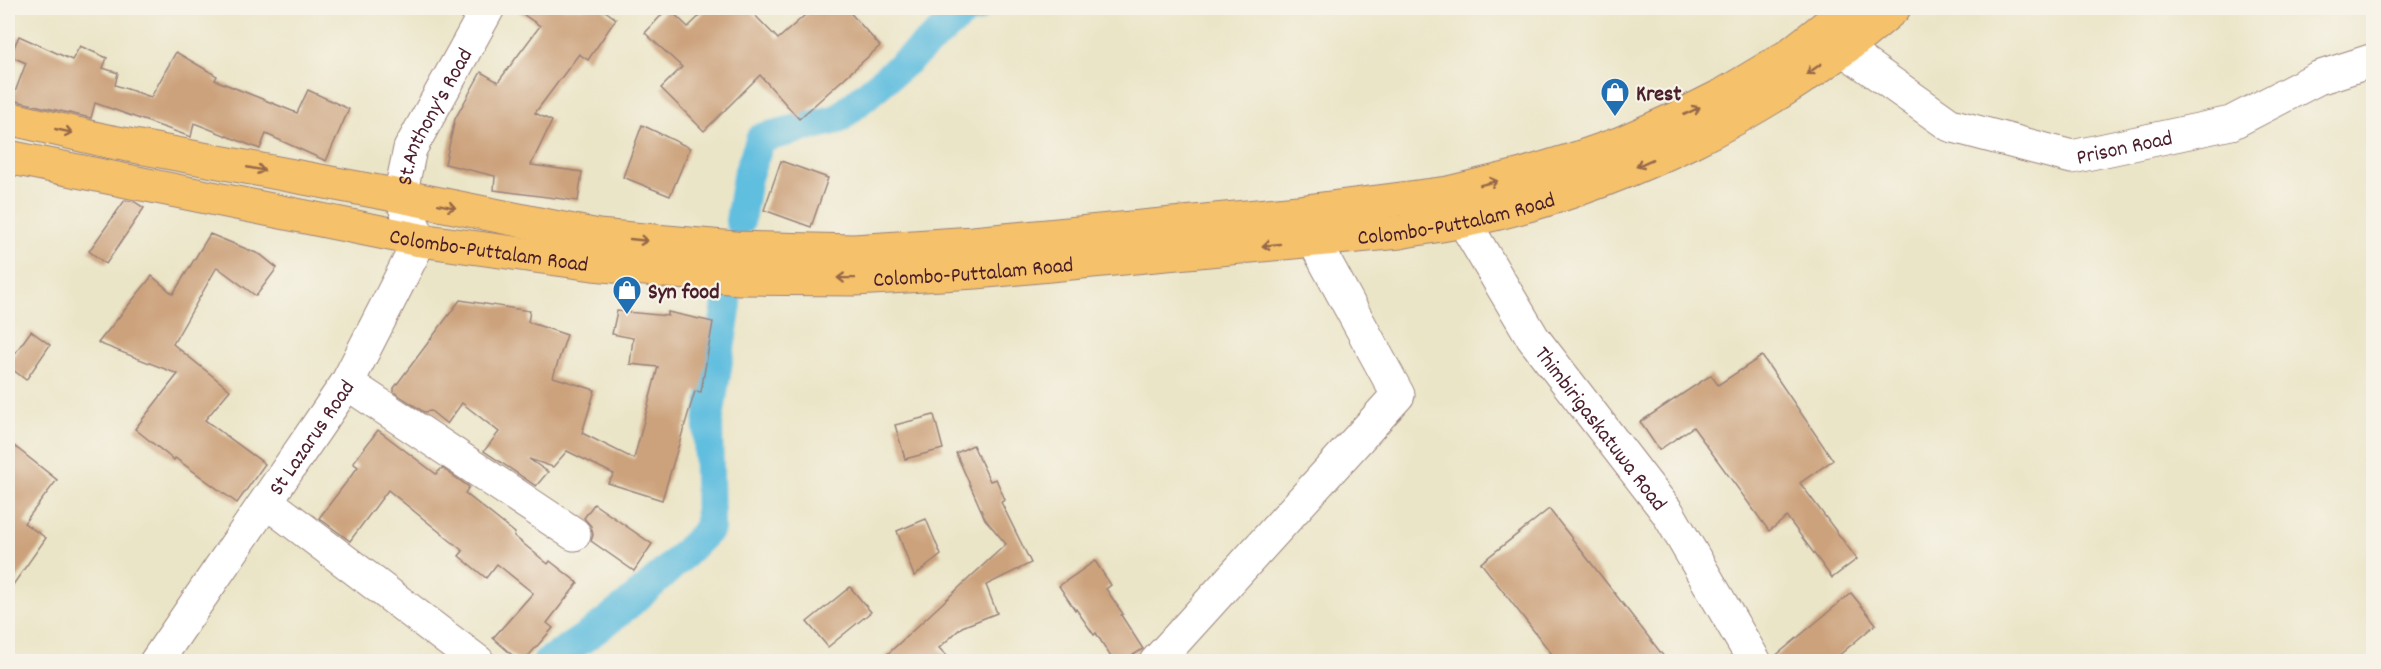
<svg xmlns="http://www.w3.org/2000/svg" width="2381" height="669" viewBox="0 0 2381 669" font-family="Dekko,sans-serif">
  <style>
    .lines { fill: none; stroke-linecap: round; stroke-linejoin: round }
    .canal { stroke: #61bedf; stroke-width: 30 }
    .building { fill: #cca27b }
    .minor-casing { stroke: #9a827a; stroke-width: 35 }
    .highway-casing { stroke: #9a827a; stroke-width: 35 }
    .minor { stroke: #fff; stroke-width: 33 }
    .highway { stroke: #f5c16b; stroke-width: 33 }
    .oneway { stroke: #976848 }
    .labels { text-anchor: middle; stroke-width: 4.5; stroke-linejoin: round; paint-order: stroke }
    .poi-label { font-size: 22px; font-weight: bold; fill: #4a1f2b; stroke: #f7f3e8; text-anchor: start }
    .street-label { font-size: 22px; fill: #4a1f2b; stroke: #f7f3e8 }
  </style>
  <rect width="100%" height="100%" fill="#f7f3e8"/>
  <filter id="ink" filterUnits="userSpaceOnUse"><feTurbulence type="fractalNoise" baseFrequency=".0167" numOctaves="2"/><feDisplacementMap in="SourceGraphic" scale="12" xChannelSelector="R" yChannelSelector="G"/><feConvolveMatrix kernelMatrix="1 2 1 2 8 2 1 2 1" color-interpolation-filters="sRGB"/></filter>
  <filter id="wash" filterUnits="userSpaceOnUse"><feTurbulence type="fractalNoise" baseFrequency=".008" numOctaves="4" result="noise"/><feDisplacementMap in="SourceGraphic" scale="24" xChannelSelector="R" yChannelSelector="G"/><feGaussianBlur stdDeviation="1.35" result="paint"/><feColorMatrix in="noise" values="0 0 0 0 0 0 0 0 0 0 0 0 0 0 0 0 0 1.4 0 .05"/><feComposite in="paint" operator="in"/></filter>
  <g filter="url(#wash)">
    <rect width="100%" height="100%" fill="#ebe5c8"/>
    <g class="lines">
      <!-- canal -->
      <g class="canal">
        <polyline points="740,221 747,177 761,138 838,119 967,10 975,8"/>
        <path d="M547 662C606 627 663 577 710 528L708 424 727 304"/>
      </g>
    </g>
    <g id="blocks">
      <!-- building -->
      <g class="building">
        <polygon points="514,8 601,8 616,19 588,60 579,54 535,113 552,121 531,165 582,172 578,201 494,190 495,176 445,164 455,119 481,72 498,82 540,26"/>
        <polygon points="668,8 688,27 708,8 748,8 778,39 813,8 846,8 880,46 799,119 760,75 704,131 661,88 682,67 645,33"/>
        <polygon points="19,36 72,60 80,46 107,58 103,68 118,73 115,85 151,97 176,52 217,76 215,80 297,113 308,90 349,109 326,161 266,134 260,149 194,123 191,137 95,103 91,118 12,100 26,63 10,56"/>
        <polygon points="642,125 690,148 670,196 623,177"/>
        <polygon points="781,161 828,178 811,227 764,210"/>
        <polygon points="125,200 135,202 144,208 106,264 89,251"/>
        <polygon points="210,234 261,255 277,268 256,296 217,267 173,344 230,390 205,420 265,464 237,503 175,458 174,460 135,429 178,374 98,343 152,276 173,294"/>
        <polygon points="460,300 530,311 528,322 567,335 553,377 595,390 582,433 634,459 658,367 630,364 633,338 612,334 617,311 668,316 668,312 713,322 701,392 695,391 662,500 608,483 614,474 567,451 553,467 529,459 548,472 536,486 484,451 499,432 462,403 447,424 431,411 424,412 394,392 394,388"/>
        <polygon points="31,331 50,345 26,380 8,366 8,363"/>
        <polygon points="1762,356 1833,460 1800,483 1857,559 1832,578 1787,517 1769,531 1693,427 1659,450 1640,422 1711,375 1718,385"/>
        <polygon points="934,415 943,449 905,459 895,425"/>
        <polygon points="378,430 436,474 442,468 469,487 465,493 515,533 514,536 548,564 550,561 578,583 547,623 553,628 523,662 520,662 493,638 533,593 497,564 486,578 459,556 463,551 388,490 350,541 319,518 358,467 353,463"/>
        <polygon points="8,441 57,480 24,523 46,538 8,592"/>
        <polygon points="973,445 990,481 996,479 1005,500 1001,502 1031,563 986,585 997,613 962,627 939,648 953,662 879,662 1006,544 985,519 956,453"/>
        <polygon points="594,504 652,544 634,571 591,541 593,535 591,526 584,518"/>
        <polygon points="1549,509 1668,662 1558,662 1481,563"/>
        <polygon points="926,519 941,555 914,576 897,531"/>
        <polygon points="1095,561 1111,585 1106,589 1123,614 1121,615 1143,649 1122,662 1114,662 1096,633 1094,635 1076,609 1075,610 1059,586"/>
        <polygon points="850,587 871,612 828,647 807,622"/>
        <polygon points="1851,593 1876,624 1831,662 1774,662 1773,658"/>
      </g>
    </g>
  </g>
  <g filter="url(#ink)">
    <use href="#blocks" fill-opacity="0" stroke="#9a827a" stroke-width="1.5"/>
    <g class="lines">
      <!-- minor casing -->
      <g class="minor-casing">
        <g id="minor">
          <path id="s1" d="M1821 31 1843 49 1950 125 2072 157 2231 123 2318 78 2374 60"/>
          <path id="s2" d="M1450 198 1533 338 1668 513 1755 662"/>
          <polyline points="347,383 574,534"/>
          <polyline points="267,502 478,662"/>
          <path id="s3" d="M156 662 347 383 420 240 400 196 410 149 488 8"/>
          <polyline points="1156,662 1398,395 1300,215"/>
        </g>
      </g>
      <!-- highway casing -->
      <g class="highway-casing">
        <g id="highway">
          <polyline points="8,118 107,141 400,196 598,236 735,248 854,251 973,243 1298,212 1448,193 1522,175 1578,158 1621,143 1677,118 1723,95 1788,56 1849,8"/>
          <path id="s4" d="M8 157 420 240 593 264 740 278 855 279 976 272 1400 232C1421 228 1442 225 1463 221 1616 190 1776 111 1894 8"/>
        </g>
      </g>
      <!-- minor -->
      <use href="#minor" class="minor"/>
      <!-- highway -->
      <use href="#highway" class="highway"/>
    </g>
    <!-- one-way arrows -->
    <defs><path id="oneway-shaft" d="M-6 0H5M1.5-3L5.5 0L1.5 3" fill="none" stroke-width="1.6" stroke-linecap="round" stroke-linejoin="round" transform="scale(1.5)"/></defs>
    <g class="oneway">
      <use href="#oneway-shaft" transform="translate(1814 69) rotate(145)"/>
      <use href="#oneway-shaft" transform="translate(1692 111) rotate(-26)"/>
      <use href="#oneway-shaft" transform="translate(64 131) rotate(13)"/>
      <use href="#oneway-shaft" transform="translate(1644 163) rotate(156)"/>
      <use href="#oneway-shaft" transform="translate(256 169) rotate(11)"/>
      <use href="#oneway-shaft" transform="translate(1489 183) rotate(-14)"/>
      <use href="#oneway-shaft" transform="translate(447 206) rotate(12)"/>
      <use href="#oneway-shaft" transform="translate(639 240) rotate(6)"/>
      <use href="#oneway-shaft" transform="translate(1271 245) rotate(174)"/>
      <use href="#oneway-shaft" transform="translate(846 278) rotate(-179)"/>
    </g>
  </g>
  <!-- icons -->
  <defs>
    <g id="shop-pin" transform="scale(1.5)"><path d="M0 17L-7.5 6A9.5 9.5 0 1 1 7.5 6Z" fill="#1f6fb2" stroke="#f7f3e8"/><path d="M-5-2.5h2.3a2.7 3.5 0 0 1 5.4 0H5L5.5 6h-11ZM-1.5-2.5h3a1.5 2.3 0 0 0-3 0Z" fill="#fff"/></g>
  </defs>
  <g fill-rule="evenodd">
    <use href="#shop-pin" x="1615" y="92"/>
    <use href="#shop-pin" x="627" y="290"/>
  </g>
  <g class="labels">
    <!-- poi labels -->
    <g class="poi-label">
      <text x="1636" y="100">Krest</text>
      <text x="648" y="298">Syn food</text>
    </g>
    <!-- street labels -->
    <g class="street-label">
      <text dy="8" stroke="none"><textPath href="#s3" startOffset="634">St.Anthony's Road</textPath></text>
      <text dy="8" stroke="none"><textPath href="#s1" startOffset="339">Prison Road</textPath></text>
      <text dy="8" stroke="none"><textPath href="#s4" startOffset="1462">Colombo-Puttalam Road</textPath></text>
      <text dy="8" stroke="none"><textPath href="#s4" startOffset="490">Colombo-Puttalam Road</textPath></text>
      <text dy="8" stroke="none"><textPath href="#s4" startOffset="976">Colombo-Puttalam Road</textPath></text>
      <text dy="8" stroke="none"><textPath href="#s2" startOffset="276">Thimbirigaskatuwa Road</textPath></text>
      <text dy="8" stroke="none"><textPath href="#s3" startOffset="273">St Lazarus Road</textPath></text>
    </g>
  </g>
  <!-- margin -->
  <rect width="2381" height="669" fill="none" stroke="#f7f3e8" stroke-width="30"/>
</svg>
